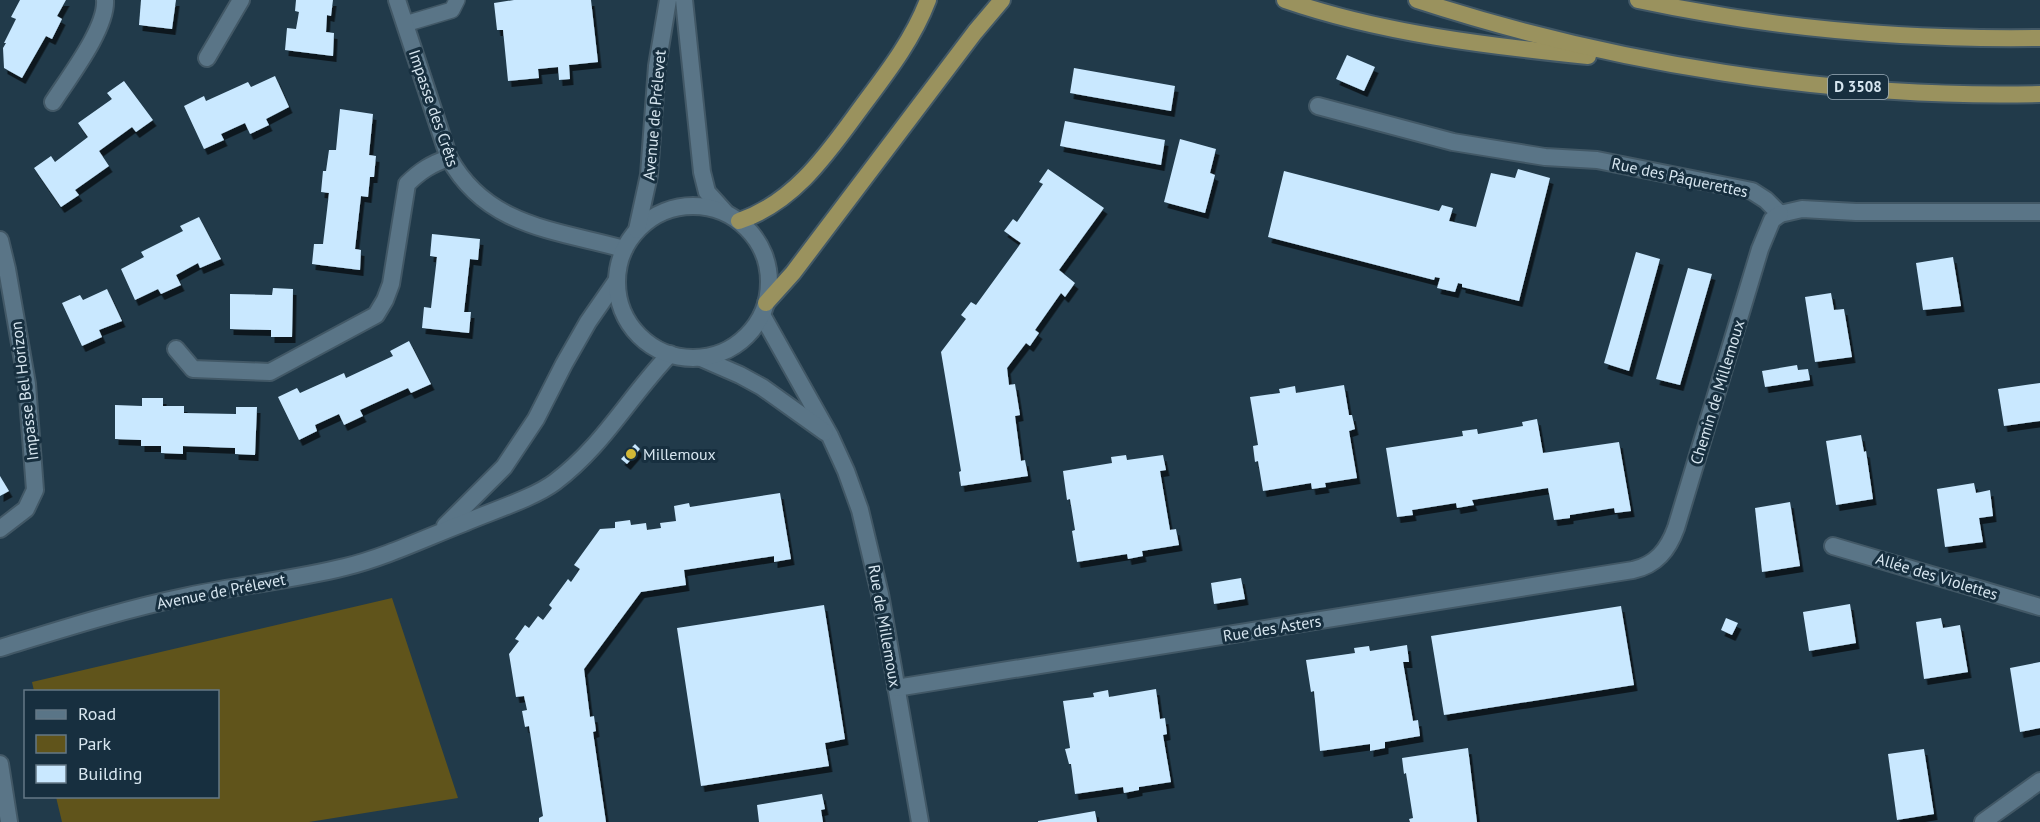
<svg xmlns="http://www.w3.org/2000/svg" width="2040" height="822" viewBox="0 0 2040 822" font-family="'PT Sans',sans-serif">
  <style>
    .green { fill: #60541b }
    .building { fill: #c9e8ff; filter: url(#shadow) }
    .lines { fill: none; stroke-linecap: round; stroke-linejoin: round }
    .service-casing { stroke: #425866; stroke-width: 18 }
    .pedestrian-casing { stroke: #425866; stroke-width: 20 }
    .minor-casing { stroke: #425866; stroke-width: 20 }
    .tertiary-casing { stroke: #425866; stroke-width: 20 }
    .trunk-casing { stroke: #425866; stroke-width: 20 }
    .service { stroke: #5a7587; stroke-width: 15 }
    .pedestrian { stroke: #5a7587; stroke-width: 16 }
    .minor { stroke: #5a7587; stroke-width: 16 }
    .tertiary { stroke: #5a7587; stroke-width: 16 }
    .trunk { stroke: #9a925e; stroke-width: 16 }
    .poi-dot { fill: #d1b736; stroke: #172f3f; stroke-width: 2 }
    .labels { text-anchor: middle; stroke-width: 6; stroke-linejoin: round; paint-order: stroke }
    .shield { fill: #172f3f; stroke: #9dafbb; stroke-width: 1.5 }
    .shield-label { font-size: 15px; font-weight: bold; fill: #d7e6f0 }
    .street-label { font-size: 16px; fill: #d7e6f0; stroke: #172f3f }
    .poi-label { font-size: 16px; fill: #d7e6f0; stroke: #172f3f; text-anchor: start }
  </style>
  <defs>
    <filter id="shadow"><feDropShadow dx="3.5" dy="6" stdDeviation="0" flood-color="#0009"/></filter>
  </defs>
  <rect width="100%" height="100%" fill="#213a4a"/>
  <!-- green -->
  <polygon class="green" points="392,598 458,798 309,822 62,822 56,797 218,796 218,692 34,691 32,682"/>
  <!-- building -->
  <g class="building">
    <polygon points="20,0 66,0 57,16 62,19 52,39 46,36 22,78 4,68 3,48 6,43 4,43 16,19 11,17"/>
    <polygon points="141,0 176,0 172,29 139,25"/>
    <polygon points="296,0 333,0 331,16 327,15 326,32 334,33 333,56 285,50 287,28 296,29 299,12 295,11"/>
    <polygon points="514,0 591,0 598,62 569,65 570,79 559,80 558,67 538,69 539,78 508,81 503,30 497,30 494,3"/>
    <polygon points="1347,55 1375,67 1364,91 1336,79"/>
    <polygon points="1074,68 1175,86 1171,111 1070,93"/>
    <polygon points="275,76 289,107 266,119 269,125 250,134 245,123 221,134 224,140 204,149 184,106 204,96 206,101 248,82 251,87"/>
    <polygon points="124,81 153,120 136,132 132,127 99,151 109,166 75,190 79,195 61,207 34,168 51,156 55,162 88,137 78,123 112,99 107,93"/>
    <polygon points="340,109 373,114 369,155 376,156 374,177 370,177 368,197 361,196 355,249 361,250 360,270 312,264 314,244 323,244 329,193 321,192 323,171 326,171 329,150 336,150"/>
    <polygon points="1065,121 1165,140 1161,165 1060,146"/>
    <polygon points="1180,139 1216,149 1210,173 1215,175 1205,213 1164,202"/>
    <polygon points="1048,169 1104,208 1059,270 1075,283 1065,297 1061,293 1035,330 1039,333 1030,346 1026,343 1007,368 1009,385 1015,384 1020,415 1015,416 1021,461 1025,460 1028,476 961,486 959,472 961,471 941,352 966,319 961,315 971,302 976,305 1021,243 1004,231 1013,219 1017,222 1043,184 1039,182"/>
    <polygon points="1518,169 1550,178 1519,301 1462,287 1462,284 1458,283 1455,292 1437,288 1440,278 1435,277 1434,280 1268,237 1284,171 1439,211 1442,205 1453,208 1449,221 1476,227 1491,173 1515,178"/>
    <polygon points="199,217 221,259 200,268 198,263 176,275 181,285 161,294 158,289 135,300 121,269 144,257 141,252 183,231 180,226"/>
    <polygon points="432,234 480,239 478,260 470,259 464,312 471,312 469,333 422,328 424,307 431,308 437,257 430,256"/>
    <polygon points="1636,252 1660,259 1629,371 1604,363"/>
    <polygon points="1953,257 1961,306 1923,310 1916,263"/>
    <polygon points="1688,268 1712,274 1680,385 1656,379"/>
    <polygon points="273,288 293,289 292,337 271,337 271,330 230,329 230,294 272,295"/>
    <polygon points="107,289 122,321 99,330 102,337 82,346 62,303 80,295 83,300"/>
    <polygon points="1831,293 1834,310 1844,309 1852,357 1815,362 1805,297"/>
    <polygon points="409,341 431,384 411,393 408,388 360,410 363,416 344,425 339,414 315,425 317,431 299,440 278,397 297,388 300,393 344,373 346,378 393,356 390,351"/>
    <polygon points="1797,365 1798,370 1808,369 1810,380 1765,387 1762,371"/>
    <polygon points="2040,383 2040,421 2004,426 1998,389"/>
    <polygon points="1344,385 1349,415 1352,415 1355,429 1349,431 1357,478 1325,483 1326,487 1312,489 1311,483 1263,491 1258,461 1255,462 1253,446 1258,445 1250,397 1280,393 1279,389 1295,386 1296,393"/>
    <polygon points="142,398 163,398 163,406 184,406 184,413 236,414 236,407 257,407 255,455 235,454 235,448 183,446 183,454 161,453 161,446 141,446 141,440 115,439 115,405 142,406"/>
    <polygon points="1537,419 1543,453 1619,442 1631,511 1615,513 1614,508 1570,515 1570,518 1554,520 1548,488 1472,500 1474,505 1457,508 1456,503 1412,510 1413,515 1397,517 1386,448 1463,436 1462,431 1477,429 1478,434 1523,426 1522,422"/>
    <polygon points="1861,435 1864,452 1866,451 1873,499 1836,505 1826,441"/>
    <polygon points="635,444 640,449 627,464 621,459"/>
    <polygon points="1126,455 1127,460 1163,455 1166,470 1160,471 1170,530 1176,529 1179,545 1142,551 1143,556 1128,559 1127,554 1077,562 1072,531 1075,530 1070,499 1067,500 1063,471 1112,463 1111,457"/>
    <polygon points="0,476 9,491 0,496"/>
    <polygon points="1974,483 1976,493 1990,490 1993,516 1979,518 1983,542 1945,547 1937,489"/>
    <polygon points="780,493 791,559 774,562 774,556 684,570 686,585 641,592 584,669 590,717 594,716 596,731 593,732 606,822 539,822 539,818 543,816 529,726 525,727 522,711 527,710 524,696 516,697 509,654 519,641 515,639 525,625 529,628 538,616 543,620 552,608 549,605 568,579 571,582 580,569 574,565 600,529 615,528 615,522 630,520 631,525 646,523 647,530 661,528 660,523 676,521 674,506 689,503 690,507"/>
    <polygon points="1790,502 1800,566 1762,572 1755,508"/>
    <polygon points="1241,578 1245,599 1214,604 1211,583"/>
    <polygon points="1850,604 1856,643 1809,651 1803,612"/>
    <polygon points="824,605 845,739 825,743 829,766 701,786 677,628"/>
    <polygon points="1621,606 1634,685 1444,715 1431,636"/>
    <polygon points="1726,618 1738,623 1732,635 1721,630"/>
    <polygon points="1941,618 1943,628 1960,625 1968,672 1924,679 1916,622"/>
    <polygon points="1407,645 1409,662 1403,662 1413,721 1418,720 1420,736 1385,742 1385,748 1370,751 1370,744 1320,751 1314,691 1311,692 1306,660 1355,653 1354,648 1369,646 1370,651"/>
    <polygon points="2040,662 2040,728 2020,732 2010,668"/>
    <polygon points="1156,689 1160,719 1165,718 1167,734 1163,735 1171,782 1139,787 1139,790 1124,793 1123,787 1075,794 1071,764 1069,764 1065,749 1070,748 1063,701 1094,697 1093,693 1108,690 1109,697"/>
    <polygon points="1468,748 1477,822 1410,822 1409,819 1413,818 1406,773 1404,774 1402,758"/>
    <polygon points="1924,749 1934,814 1897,820 1888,754"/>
    <polygon points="822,794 825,809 821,810 823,822 759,822 757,805"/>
    <polygon points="1095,811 1097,822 1038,822 1038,821"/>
  </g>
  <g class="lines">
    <!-- service casing -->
    <g class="service-casing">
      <polyline id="service" points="405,24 452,10 457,0"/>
    </g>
    <!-- pedestrian casing -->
    <g class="pedestrian-casing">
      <polyline id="pedestrian" points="0,764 9,822"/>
    </g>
    <!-- minor casing -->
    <g class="minor-casing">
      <g id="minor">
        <path d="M397 0 449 158C487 227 556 230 624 249"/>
        <polyline points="207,58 241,0"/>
        <path d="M53 102C69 77 107 28 105 0"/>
        <polyline points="1318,106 1453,142 1545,157 1597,160 1752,191 1766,200 1780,214 1802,209 1856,212 2040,212"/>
        <polyline points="0,240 7,269 27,384 35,490 26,509 0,529"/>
        <polyline points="762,315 830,436 846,471 860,510 880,594 920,822"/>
        <path d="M176 349 193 369 270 372 376 315 385 300 391 284 407 184C420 171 431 164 449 158"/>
        <polyline points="701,358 740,375 762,387 825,432"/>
        <polyline points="445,526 504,467 536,419 564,364 588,322 617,280"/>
        <polyline points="1833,546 2040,607"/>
        <path d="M0 648C62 629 125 609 188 596 240 585 293 580 345 567 386 557 425 538 464 523 489 512 534 498 555 482 604 445 628 398 670 354"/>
        <path d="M896 688 1633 570C1656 565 1668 550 1676 528L1760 249 1772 220 1780 214"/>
        <polyline points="1983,822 2040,781"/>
      </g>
    </g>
    <!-- tertiary casing -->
    <g class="tertiary-casing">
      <g id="tertiary">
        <polyline points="684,0 702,172 707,192 725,212"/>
        <circle cx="693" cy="282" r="76"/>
        <polyline points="637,230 649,175 657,66 668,0"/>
      </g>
    </g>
    <!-- trunk casing -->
    <g class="trunk-casing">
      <g id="trunk">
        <path d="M1285 0C1380 33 1488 46 1588 56"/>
        <path d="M1417 0C1613 64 1834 99 2040 94"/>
        <path d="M1638 0C1769 28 1905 40 2040 38"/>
        <path d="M739 221C798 201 831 148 866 101 890 69 914 37 928 0"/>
        <polyline points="766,303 793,273 975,32 1002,0"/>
      </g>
    </g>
    <!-- service -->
    <use href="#service" class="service"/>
    <!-- pedestrian -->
    <use href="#pedestrian" class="pedestrian"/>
    <!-- minor -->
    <use href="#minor" class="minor"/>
    <!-- tertiary -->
    <use href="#tertiary" class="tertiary"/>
    <!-- trunk -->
    <use href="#trunk" class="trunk"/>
  </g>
  <!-- markers -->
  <circle class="poi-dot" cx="631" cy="454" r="6"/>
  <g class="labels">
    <!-- shield labels -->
    <rect class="shield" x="1828" y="75" width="60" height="24" rx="4.5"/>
    <g class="shield-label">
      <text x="1858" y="92">D 3508</text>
    </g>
    <!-- street labels -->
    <g class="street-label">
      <text transform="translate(434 108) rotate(71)" y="6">Impasse des Crêts</text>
      <text transform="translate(654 115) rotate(-85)" y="6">Avenue de Prélevet</text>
      <text transform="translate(1680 177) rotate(12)" y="6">Rue des Pâquerettes</text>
      <text transform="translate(24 391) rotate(-97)" y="6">Impasse Bel Horizon</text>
      <text transform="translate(1717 392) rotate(-73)" y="6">Chemin de Millemoux</text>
      <text transform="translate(1937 576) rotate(17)" y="6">Allée des Violettes</text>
      <text transform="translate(221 591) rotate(-11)" y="6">Avenue de Prélevet</text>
      <text transform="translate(885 626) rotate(80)" y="6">Rue de Millemoux</text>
      <text transform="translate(1272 628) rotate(-9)" y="6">Rue des Asters</text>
    </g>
    <!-- poi labels -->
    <g class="poi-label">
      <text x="643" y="460">Millemoux</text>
    </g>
  </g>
  <!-- legend -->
  <rect x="24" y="690" width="195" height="108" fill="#172f3f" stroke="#647886" stroke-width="1.5"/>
  <rect x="36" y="710" width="30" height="9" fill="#5a7587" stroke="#647886" stroke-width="1.5"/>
  <text x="78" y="720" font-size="18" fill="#d7e6f0">Road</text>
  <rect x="36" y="735" width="30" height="18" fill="#60541b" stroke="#647886" stroke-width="1.5"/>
  <text x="78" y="750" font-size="18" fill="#d7e6f0">Park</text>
  <rect x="36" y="765" width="30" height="18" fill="#c9e8ff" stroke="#647886" stroke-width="1.5"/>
  <text x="78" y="780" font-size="18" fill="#d7e6f0">Building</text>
</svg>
